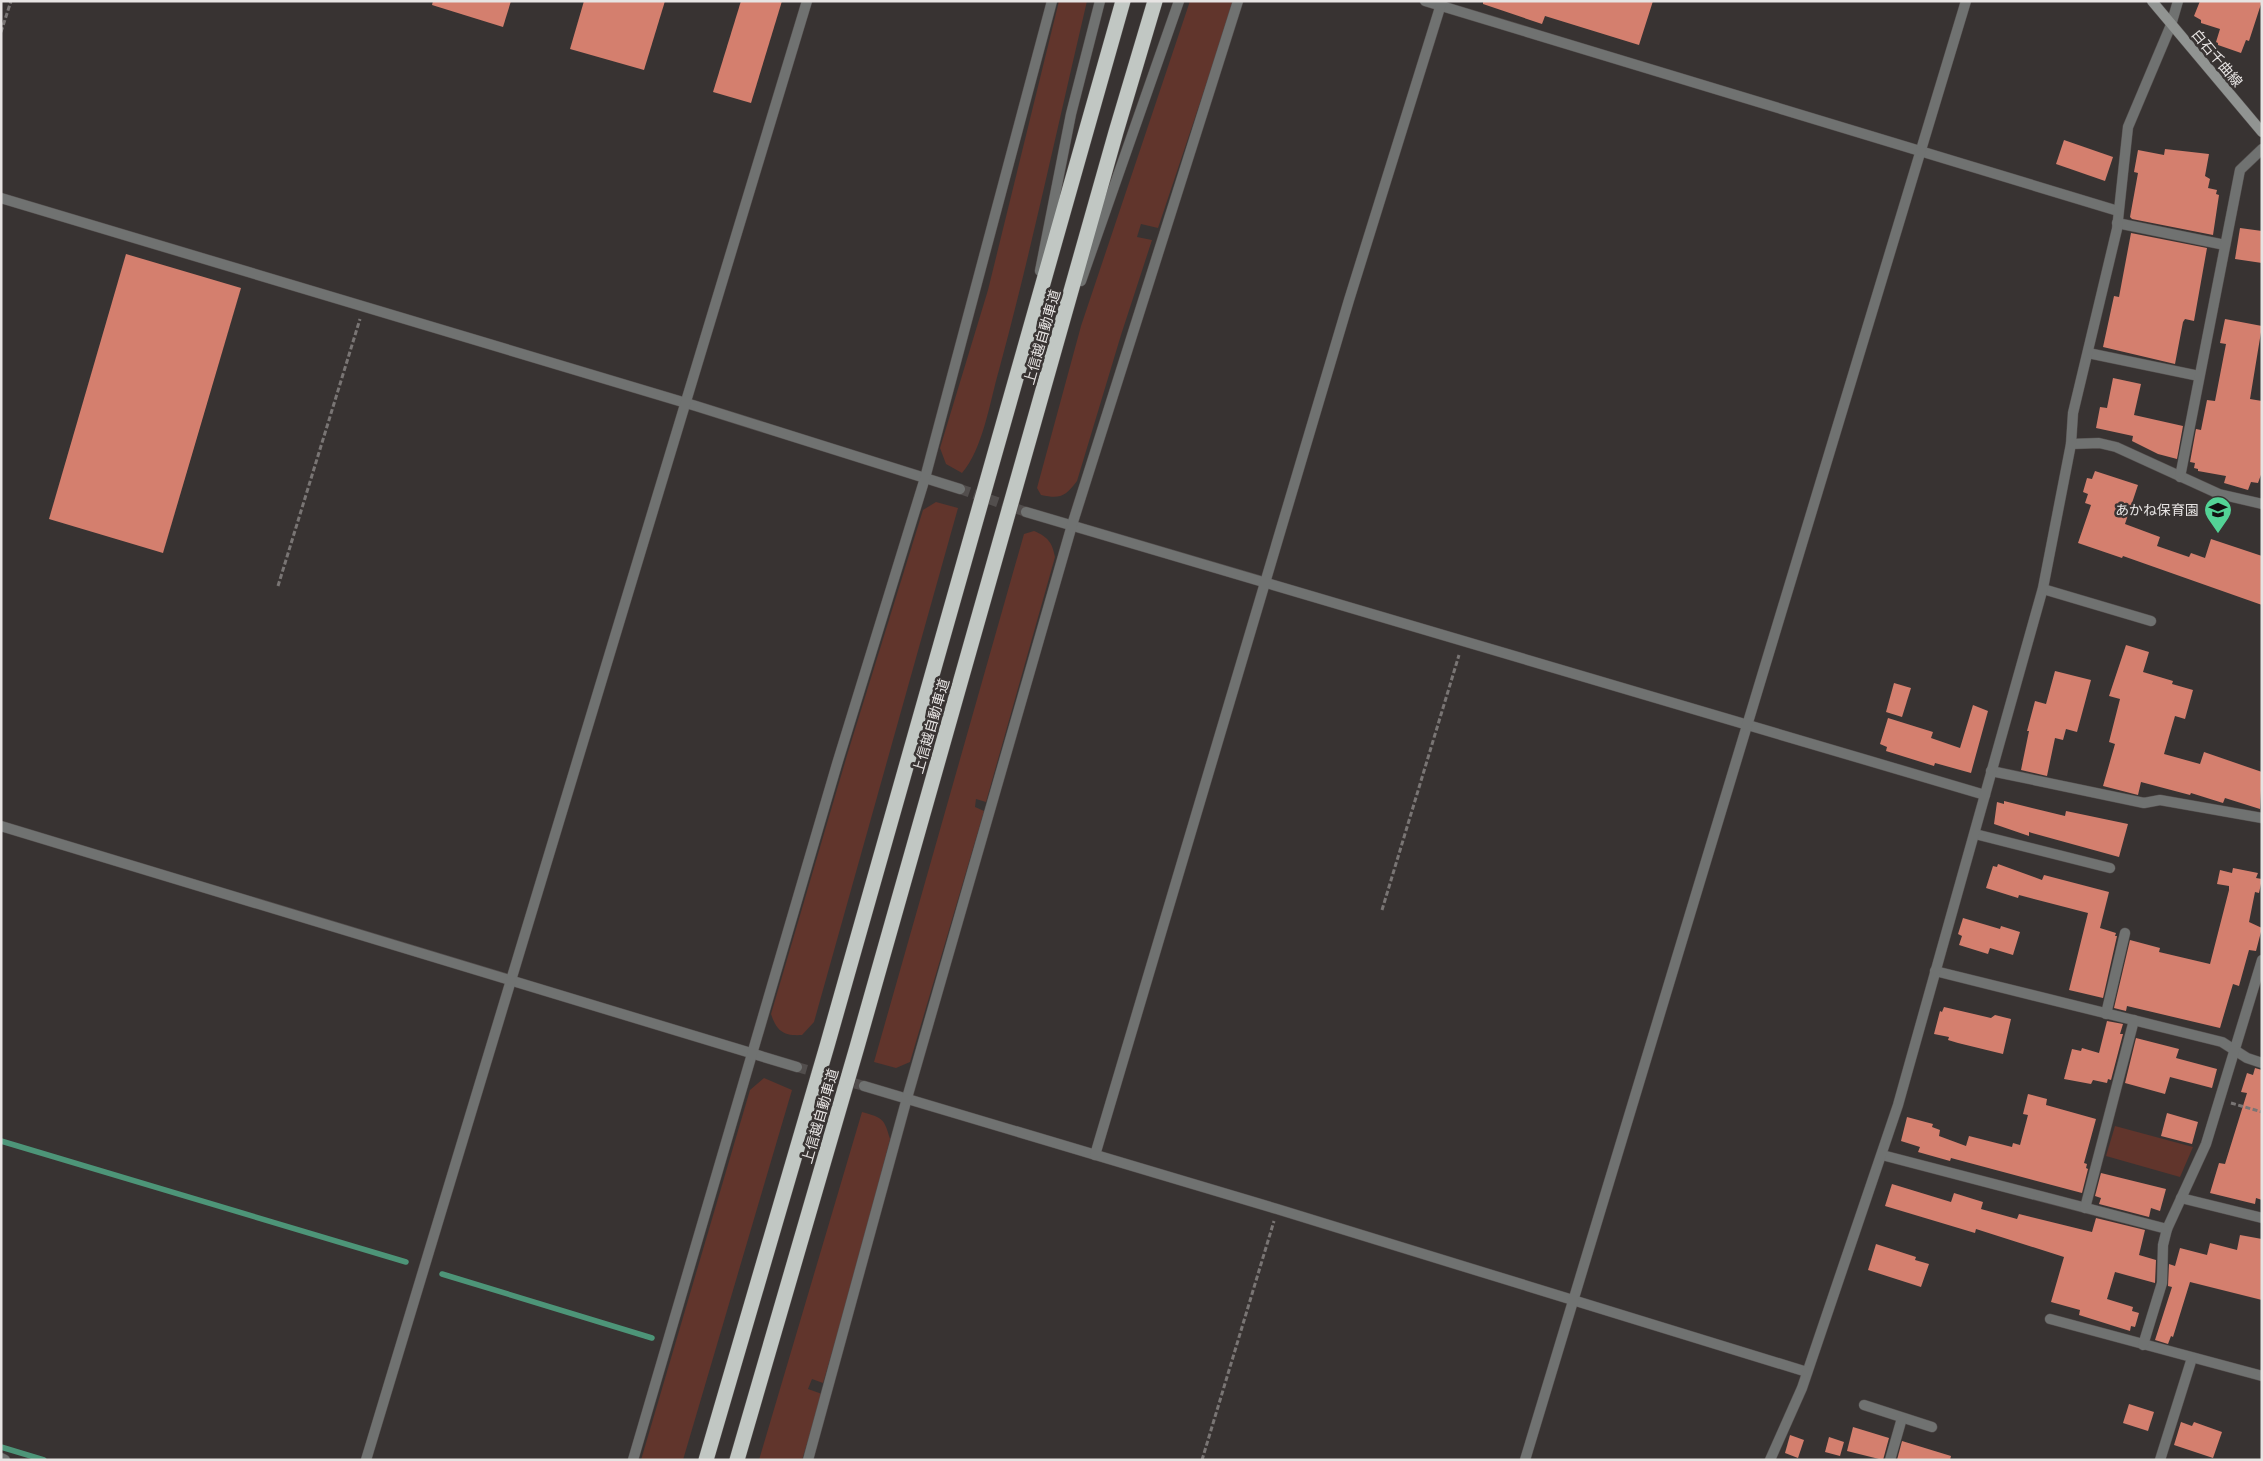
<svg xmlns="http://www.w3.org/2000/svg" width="2263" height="1461" viewBox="0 0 2263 1461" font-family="Manrope,'Noto Sans JP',sans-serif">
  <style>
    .green { fill: #61352c }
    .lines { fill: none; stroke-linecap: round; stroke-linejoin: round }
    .stream { stroke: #4d9578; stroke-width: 5.5 }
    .building { fill: #d47f6e }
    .minor-tunnel { stroke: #524e4d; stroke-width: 10; stroke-dasharray: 10 5; stroke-linecap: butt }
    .service-casing { stroke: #544f4e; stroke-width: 11 }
    .minor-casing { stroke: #544f4e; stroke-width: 11 }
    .tertiary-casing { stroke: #544f4e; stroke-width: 11 }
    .secondary-casing { stroke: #544f4e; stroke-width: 11 }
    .motorway-casing { stroke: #544f4e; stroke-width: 16 }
    .path { stroke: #797574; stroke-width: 3; stroke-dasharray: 5 2.5; stroke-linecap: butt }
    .service { stroke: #707271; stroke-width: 10 }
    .minor { stroke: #707271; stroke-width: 10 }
    .tertiary { stroke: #707271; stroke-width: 10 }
    .secondary { stroke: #919492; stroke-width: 10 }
    .motorway { stroke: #c1c7c3; stroke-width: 15 }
    .labels { text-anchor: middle; stroke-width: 5; stroke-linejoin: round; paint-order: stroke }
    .street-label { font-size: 14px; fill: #e7e4e3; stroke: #383332 }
    .poi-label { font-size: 14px; fill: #e7e4e3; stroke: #383332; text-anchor: end }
  </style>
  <rect width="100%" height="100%" fill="#383332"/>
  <!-- green -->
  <g class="green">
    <path d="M1059 1H1087C1058 124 1032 248 999 370 990 401 983 449 962 473L946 464 940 448 988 290Z"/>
    <path d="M1190 1H1234L1158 228 1141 224 1137 237 1152 240 1121 335 1077 481C1065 497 1060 499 1041 495L1037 488 1081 326Z"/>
    <path d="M936 502 958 508 814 1022 802 1035C784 1036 777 1032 771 1014L848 752 923 510Z"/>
    <path d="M1034 531C1048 537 1052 542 1055 557L986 802 976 799 975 807 984 811 910 1062 896 1068 874 1062 1024 534Z"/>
    <polygon points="764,1078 792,1090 683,1460 641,1460 750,1090"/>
    <path d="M862 1112C883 1118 884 1118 890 1139L856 1271 823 1383 812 1379 808 1389 822 1394 802 1460H759Z"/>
    <polygon points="2115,1126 2193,1147 2180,1177 2106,1156"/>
  </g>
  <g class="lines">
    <!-- stream -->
    <g class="stream">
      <polyline points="1,1141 406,1262"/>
      <polyline points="442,1274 652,1338"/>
      <polyline points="1,1447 44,1460"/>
    </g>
  </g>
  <!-- building -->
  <g class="building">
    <polygon points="433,1 511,1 503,27 432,5"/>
    <polygon points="584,1 665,1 644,70 570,49"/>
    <polygon points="741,1 782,1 751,103 713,92"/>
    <polygon points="1483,1 1653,1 1639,45 1545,16 1542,24 1483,4"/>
    <polygon points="2200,1 2262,1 2249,41 2246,40 2241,53 2218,45 2218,43 2216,42 2220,29 2201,23 2201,20 2194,16"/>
    <polygon points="2064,140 2113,157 2105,181 2056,164"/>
    <polygon points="2165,149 2209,154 2205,176 2210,179 2208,188 2217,190 2216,194 2219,195 2213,235 2132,219 2130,217 2138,173 2134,172 2138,150 2164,155"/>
    <polygon points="2240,228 2262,231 2262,263 2235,259"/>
    <polygon points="2131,233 2207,248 2194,321 2185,319 2183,322 2175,364 2103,347 2114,296 2119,297"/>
    <polygon points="126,254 241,288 163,553 49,519"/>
    <polygon points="2225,319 2262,326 2250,399 2262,401 2262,472 2258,483 2251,482 2248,490 2224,483 2226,476 2198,471 2198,469 2194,468 2195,463 2190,462 2196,429 2201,430 2207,400 2215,401 2226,344 2220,343"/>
    <polygon points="2113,378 2141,384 2134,415 2183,426 2177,459 2158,454 2132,441 2133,436 2096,428 2100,407 2107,408"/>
    <polygon points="2095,471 2138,485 2125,524 2160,537 2157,546 2189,557 2191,553 2205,558 2211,539 2262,556 2262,605 2123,556 2122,558 2078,543 2091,505 2085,503 2088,494 2083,492 2087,478 2092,479"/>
    <polygon points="2126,645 2149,652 2143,672 2173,681 2172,684 2193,690 2185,719 2175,716 2164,754 2200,764 2204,752 2262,772 2260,809 2225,798 2223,803 2191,793 2190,795 2141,782 2138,795 2103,786 2115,744 2109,742 2120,699 2109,696"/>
    <polygon points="2055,671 2091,680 2077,732 2066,729 2063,740 2055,738 2047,776 2021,770 2029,731 2027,731 2035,701 2046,704"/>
    <polygon points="1894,683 1911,688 1902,717 1886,712"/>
    <polygon points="1973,705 1988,711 1971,773 1935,763 1934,766 1886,751 1887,747 1880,744 1888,718 1933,732 1931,738 1960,748"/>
    <polygon points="2004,801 2065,816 2066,811 2128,824 2119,857 2032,833 2029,832 2029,836 1994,824 1997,802 2004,804"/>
    <polygon points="1998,864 2042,880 2044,875 2109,892 2100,928 2116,933 2115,936 2117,936 2103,998 2069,990 2088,913 2019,895 2018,898 1986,888 1993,866 1997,867"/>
    <polygon points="2233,868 2258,873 2256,878 2262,879 2259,893 2255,892 2249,922 2262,928 2256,951 2249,950 2239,986 2233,984 2220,1028 2127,1006 2126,1011 2114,1008 2130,940 2160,948 2159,952 2210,964 2229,890 2229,886 2217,884 2220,870 2232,873"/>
    <polygon points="1963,918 2000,929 2001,926 2020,932 2013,955 1990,948 1988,954 1959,945 1962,936 1958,934"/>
    <polygon points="1944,1007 1991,1018 1995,1015 2011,1019 2003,1054 1958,1043 1948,1040 1949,1037 1934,1034 1940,1011 1942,1012"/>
    <polygon points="2107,1021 2123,1024 2120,1034 2123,1034 2111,1080 2108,1079 2107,1083 2093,1080 2091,1084 2064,1079 2072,1049 2081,1051 2082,1048 2099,1053"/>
    <polygon points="2136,1038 2179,1049 2176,1058 2217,1069 2212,1088 2170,1077 2165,1094 2125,1083"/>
    <polygon points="2255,1068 2262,1070 2262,1200 2256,1198 2255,1204 2210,1193 2219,1163 2225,1164 2247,1093 2241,1092 2247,1073 2253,1075"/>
    <polygon points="2028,1094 2047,1099 2046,1105 2096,1119 2084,1163 2087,1164 2086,1168 2088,1169 2082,1193 1951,1158 1950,1161 1918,1152 1920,1147 1901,1141 1907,1117 1933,1124 1932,1127 1940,1130 1939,1136 1966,1146 1969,1136 2012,1147 2013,1143 2020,1145 2028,1115 2023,1114"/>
    <polygon points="2167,1113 2198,1122 2192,1144 2161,1136"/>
    <polygon points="2101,1173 2166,1189 2160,1211 2151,1208 2149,1217 2099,1204 2101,1198 2095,1196"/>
    <polygon points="1892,1184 1951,1202 1954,1193 1983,1202 1981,1209 2017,1219 2019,1214 2092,1232 2096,1218 2145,1230 2139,1255 2156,1260 2155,1283 2115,1272 2107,1299 2133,1307 2132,1311 2139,1313 2135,1327 2131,1326 2130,1331 2079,1315 2080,1310 2051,1302 2064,1257 1976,1229 1975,1233 1885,1206"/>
    <polygon points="2240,1235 2262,1239 2262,1300 2190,1282 2173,1337 2171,1336 2168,1344 2155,1340 2172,1287 2168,1286 2169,1264 2175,1266 2180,1248 2207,1255 2210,1243 2237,1250"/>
    <polygon points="1876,1244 1916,1257 1915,1260 1929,1264 1921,1287 1868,1270"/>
    <polygon points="2129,1404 2154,1412 2148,1431 2123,1423"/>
    <polygon points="2181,1422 2192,1426 2194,1422 2222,1432 2213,1458 2174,1445"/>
    <polygon points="1853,1427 1889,1438 1883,1460 1847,1451"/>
    <polygon points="1790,1435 1804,1440 1798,1458 1785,1453"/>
    <polygon points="1829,1437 1844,1442 1840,1456 1825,1452"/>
    <polygon points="1902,1441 1951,1456 1950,1460 1897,1460"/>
  </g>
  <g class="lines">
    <!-- minor-tunnel -->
    <g class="minor-tunnel">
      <polyline points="960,489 1026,512"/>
      <polyline points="797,1067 864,1086"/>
    </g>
    <!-- service casing -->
    <g class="service-casing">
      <g id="service">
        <polyline points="1040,271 1071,114 1100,1"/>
        <polyline points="1081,281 1179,1"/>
      </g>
    </g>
    <!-- minor casing -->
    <g class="minor-casing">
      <g id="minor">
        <polyline points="1425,1 2118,211"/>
        <polyline points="1,198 696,406 960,489"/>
        <polyline points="2117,223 2225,245"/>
        <polyline points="2088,353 2199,376"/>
        <polyline points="2071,444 2099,443 2116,447 2219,494 2262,504"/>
        <polyline points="2180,477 2240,170 2262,149"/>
        <polyline points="1026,512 1985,795"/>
        <polyline points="2043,589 2151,621"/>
        <polyline points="1991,771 2144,803 2160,800 2262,818"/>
        <polyline points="1,826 797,1067"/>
        <polyline points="1975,834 2110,868"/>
        <polyline points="1935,971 2222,1042 2247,1058 2262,1063"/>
        <polyline points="2106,1014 2125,933"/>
        <polyline points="864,1086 1277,1209 1807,1372"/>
        <polyline points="1095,1155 1349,300 1442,1"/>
        <polyline points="1882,1155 2167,1229"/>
        <polyline points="2181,1198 2262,1218"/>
        <polyline points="2085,1208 2134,1020"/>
        <polyline points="2050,1319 2262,1376"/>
        <polyline points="2143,1345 2162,1283 2163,1245 2167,1229 2206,1144 2262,960"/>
        <polyline points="1864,1405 1932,1427"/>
        <polyline points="1,1458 5,1460"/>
        <polyline points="633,1460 837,764 925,478 1052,1"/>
        <polyline points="808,1460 907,1098 1072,525 1238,1"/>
        <polyline points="1525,1460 1966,1"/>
        <polyline points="1770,1460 1802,1388 1898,1105 2043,588 2071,444 2073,413 2117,229 2128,127 2171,25 2178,1"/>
        <polyline points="1890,1460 1902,1418"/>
        <polyline points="2160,1460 2192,1358"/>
      </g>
    </g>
    <!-- tertiary casing -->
    <g class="tertiary-casing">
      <polyline id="tertiary" points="366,1460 807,1"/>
    </g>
    <!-- secondary casing -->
    <g class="secondary-casing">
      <polyline id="secondary" points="2152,1 2262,132"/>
    </g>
    <!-- motorway casing -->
    <g class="motorway-casing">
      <g id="motorway">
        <polyline points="706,1460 827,1046 1123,1"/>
        <polyline points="737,1460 857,1047 1116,132 1155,1"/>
      </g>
    </g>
    <!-- path -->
    <g class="path">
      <polyline points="1,32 11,1"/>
      <polyline points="278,586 360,319"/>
      <polyline points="1382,910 1459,655"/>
      <polyline points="2231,1103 2262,1112"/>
      <polyline points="1202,1460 1274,1221"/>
    </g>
    <!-- service -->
    <use href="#service" class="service"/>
    <!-- minor -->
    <use href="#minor" class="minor"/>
    <!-- tertiary -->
    <use href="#tertiary" class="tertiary"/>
    <!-- secondary -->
    <use href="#secondary" class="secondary"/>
    <!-- motorway -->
    <use href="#motorway" class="motorway"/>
  </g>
  <!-- icons -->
  <defs>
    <g id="school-pin" transform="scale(1.4375)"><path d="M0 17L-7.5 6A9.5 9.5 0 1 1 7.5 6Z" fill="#53d396" stroke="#383332"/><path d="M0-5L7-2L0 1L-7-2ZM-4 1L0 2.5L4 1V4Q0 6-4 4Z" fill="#111"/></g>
  </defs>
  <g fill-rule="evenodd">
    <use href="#school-pin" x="2218" y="510"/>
  </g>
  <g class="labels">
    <!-- street labels -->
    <g class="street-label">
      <text transform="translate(2217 58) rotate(50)" y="5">白石千曲線</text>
      <text transform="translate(1042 337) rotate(-74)" y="5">上信越自動車道</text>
      <text transform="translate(931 726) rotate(-74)" y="5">上信越自動車道</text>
      <text transform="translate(820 1116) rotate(-74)" y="5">上信越自動車道</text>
    </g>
    <!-- poi labels -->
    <g class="poi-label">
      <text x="2199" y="515">あかね保育園</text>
    </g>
  </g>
  <!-- border -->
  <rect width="2263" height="1461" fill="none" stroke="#e7e4e3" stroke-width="5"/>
</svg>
